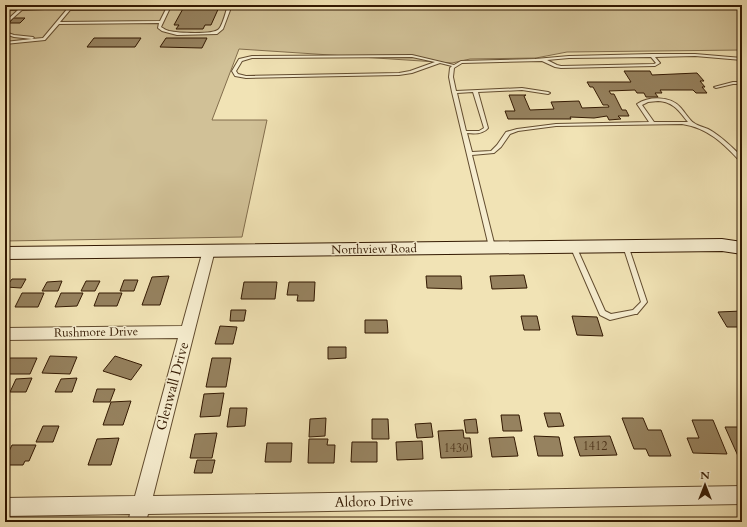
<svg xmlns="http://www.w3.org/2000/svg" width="747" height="527" viewBox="0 0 747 527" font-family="Cardo,serif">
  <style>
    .green { fill: #d1c197; stroke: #826d4c }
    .building { fill: #96825f; stroke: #331902 }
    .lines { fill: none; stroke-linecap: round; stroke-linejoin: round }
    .lane-casing { stroke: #624c2f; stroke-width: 2 }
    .street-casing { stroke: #624c2f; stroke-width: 2 }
    .secondary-casing { stroke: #331902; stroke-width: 2 }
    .lane { fill: #f6edcf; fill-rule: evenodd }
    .street { fill: #f6edcf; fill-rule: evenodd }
    .secondary { fill: #f6edcf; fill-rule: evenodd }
    .labels { text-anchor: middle; stroke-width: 3; stroke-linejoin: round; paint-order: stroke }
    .street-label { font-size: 12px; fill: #331902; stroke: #f6edcf }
    .near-number-label { font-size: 12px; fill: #4c3319 }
    .near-street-label { font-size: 14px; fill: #331902; stroke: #f6edcf }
  </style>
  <rect width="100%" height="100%" fill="#f1e3b5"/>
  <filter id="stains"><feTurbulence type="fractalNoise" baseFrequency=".005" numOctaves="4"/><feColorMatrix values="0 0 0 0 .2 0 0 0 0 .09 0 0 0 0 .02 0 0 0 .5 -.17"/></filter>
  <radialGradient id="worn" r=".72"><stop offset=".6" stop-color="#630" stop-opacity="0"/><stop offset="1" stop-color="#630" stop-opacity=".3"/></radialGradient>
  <!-- green -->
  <polygon class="green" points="5,5 742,5 742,50 567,52 536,58 470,59 452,63 239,49 212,120 267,120 242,237 5,241"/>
  <!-- building -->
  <g class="building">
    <polygon points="185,5 220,5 211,25 205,25 203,29 176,29 179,25 174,25"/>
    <polygon points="14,18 25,18 20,23 9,23"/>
    <polygon points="94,38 141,38 135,47 87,47"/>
    <polygon points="166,38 207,38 202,48 160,47"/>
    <polygon points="624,71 650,71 652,75 697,73 704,81 700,81 705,87 702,87 707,93 696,93 693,90 660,90 662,93 655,93 658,97 646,97 644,93 637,93 635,90 609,91 611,94 614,94 622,110 626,110 629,116 618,116 621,119 609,120 607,116 594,118 570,117 571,119 508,119 505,111 515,111 509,95 526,95 524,96 530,110 554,109 551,102 579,101 582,108 609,107 608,105 603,105 593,87 590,87 587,82 631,82"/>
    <polygon points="524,275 527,288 492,289 490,276"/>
    <polygon points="169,276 160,305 142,305 152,277"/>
    <polygon points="426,276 461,276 462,289 427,288"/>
    <polygon points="12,279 26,279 21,288 6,287"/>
    <polygon points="124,280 138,280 134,291 120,291"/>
    <polygon points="62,281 58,291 42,291 47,282"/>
    <polygon points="86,281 100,281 95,291 81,291"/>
    <polygon points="244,282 277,282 275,299 241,299"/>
    <polygon points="289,282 315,282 314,301 297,301 298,295 287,295"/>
    <polygon points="22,293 44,293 38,307 15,307"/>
    <polygon points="61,293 83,293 77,306 55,307"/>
    <polygon points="99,293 122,293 117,306 94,306"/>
    <polygon points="231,310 246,310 244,321 230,321"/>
    <polygon points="742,311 742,327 727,327 718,312"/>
    <polygon points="521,316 537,316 540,330 524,330"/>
    <polygon points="572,316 597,317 603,336 577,335"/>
    <polygon points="365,320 387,320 388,333 365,333"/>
    <polygon points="220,326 237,327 233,344 215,344"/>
    <polygon points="328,347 346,347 346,358 328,359"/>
    <polygon points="50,356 77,357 70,374 42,373"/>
    <polygon points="115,356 142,365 131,380 103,371"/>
    <polygon points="10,358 37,358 30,374 5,374 5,368"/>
    <polygon points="212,358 231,358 226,387 206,387"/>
    <polygon points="32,378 26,392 10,392 16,379"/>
    <polygon points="77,378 72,392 55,392 61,379"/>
    <polygon points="97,389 115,389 110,402 93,402"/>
    <polygon points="224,393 220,416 200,417 204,394"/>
    <polygon points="131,401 123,425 103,425 111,402"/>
    <polygon points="230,408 247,408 245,426 227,427"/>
    <polygon points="544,413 560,413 564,426 548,427"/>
    <polygon points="501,415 519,415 522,431 503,431"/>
    <polygon points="326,418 325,436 309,437 310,419"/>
    <polygon points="622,418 643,418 648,430 661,430 671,456 649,456 646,449 634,449"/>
    <polygon points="372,419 388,419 389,439 372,439"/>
    <polygon points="476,419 478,433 466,433 464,420"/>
    <polygon points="692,420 713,420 727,454 693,453 687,438 699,438"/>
    <polygon points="742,420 742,456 738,456 725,427 741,427 738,421"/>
    <polygon points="431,423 433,437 417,438 415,424"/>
    <polygon points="43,426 59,426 53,442 36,442"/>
    <polygon points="463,430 464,438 470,438 472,457 441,458 438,431"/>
    <polygon points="217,433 212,458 190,458 195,434"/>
    <polygon points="534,436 559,437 563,456 538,456"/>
    <polygon points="610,436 617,455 580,456 574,437"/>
    <polygon points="514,437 518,456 492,457 489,438"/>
    <polygon points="119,438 111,465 88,465 97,439"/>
    <polygon points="309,439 328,439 327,445 335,445 334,463 308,463"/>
    <polygon points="422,441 423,459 397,460 396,442"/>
    <polygon points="352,442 377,442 377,462 351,462"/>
    <polygon points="267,443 292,443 291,462 265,462"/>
    <polygon points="12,445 36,445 29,461 25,461 23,465 5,465 5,459"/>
    <polygon points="197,460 215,460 212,473 194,473"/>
  </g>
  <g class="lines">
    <!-- lane casing -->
    <g class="lane-casing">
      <g id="lane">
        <path d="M72 5 74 6 72 8 168 7 170 8 161 27C164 29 166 30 169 31 177 33 214 35 219 29 223 24 226 11 228 5H232L223 29 217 34 177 35 162 31 158 28 159 23 59 24 45 40 5 44V42L32 39 14 37 5 34V32L14 35 33 37 34 38 32 39 43 38 68 8 22 10 5 25V22L18 10H5V8L70 6ZM166 9 160 21 60 22 70 10Z"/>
        <path d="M652 54H695L742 58V60L695 56 655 57 660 63 655 66 561 68 555 67 542 61 462 63 454 68 453 77 456 91 522 88 548 92 550 93 548 94 522 90 478 92 488 128C483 134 475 134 467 133L472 152 491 151 497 145 506 132 517 129 556 124 649 122 637 104C649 96 670 96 680 107 684 111 690 121 694 123 698 126 704 127 708 129 721 136 732 147 742 157V161H740C723 143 708 128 682 124L556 126 518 131 510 134 501 147 494 153 472 155 495 247 492 249 489 247 452 92 449 77 450 68 452 66 440 63 412 73 399 75 246 78 235 76 232 71 239 59 252 56 412 55 454 65 461 61 535 59 569 56ZM412 57 435 62 410 71 399 73 246 76 238 74 236 71 242 61 252 58ZM651 57 656 63 654 64 561 66 557 65 547 60 569 58ZM473 92 484 128 479 131H466L457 93ZM658 101C674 102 679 111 688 122H654L642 105 648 102Z"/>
        <polygon points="733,82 742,82 742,84 733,84 716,88 714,87"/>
        <polygon points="573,244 576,246 605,311 611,314 633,310 641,302 623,246 624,245 628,245 647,302 637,314 635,314 610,320 600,315 570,246"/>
      </g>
    </g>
    <!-- street casing -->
    <g class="street-casing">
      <polygon id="street" points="209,246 213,247 215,250 153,496 742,486 742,504 148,514 146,522 128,522 130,514 5,516 5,498 135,496 178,338 5,340 5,328 182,326 203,250 205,247"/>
    </g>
    <!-- secondary casing -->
    <g class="secondary-casing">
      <polygon id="secondary" points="722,239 742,242 742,254 722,251 5,259 5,247"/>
    </g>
    <!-- lane -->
    <use href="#lane" class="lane"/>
    <!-- street -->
    <use href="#street" class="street"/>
    <!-- secondary -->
    <use href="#secondary" class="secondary"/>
  </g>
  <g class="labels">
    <!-- street labels -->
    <g class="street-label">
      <text transform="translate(374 249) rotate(-1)" y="4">Northview Road</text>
      <text transform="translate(96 332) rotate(-1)" y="4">Rushmore Drive</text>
    </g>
    <!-- near-number labels -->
    <g class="near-number-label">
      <text x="595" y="450">1412</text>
      <text x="456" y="452">1430</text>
    </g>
    <!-- near-street labels -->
    <g class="near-street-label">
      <text transform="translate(172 386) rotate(-75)" y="5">Glenwall Drive</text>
      <text transform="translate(374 501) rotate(-1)" y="5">Aldoro Drive</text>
    </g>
  </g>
  <!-- margin -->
  <rect width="747" height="527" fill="none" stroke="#f1e3b5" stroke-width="20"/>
  <rect x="6" y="6" width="735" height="515" fill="none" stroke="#331902" stroke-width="2"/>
  <rect x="10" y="10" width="727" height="507" fill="none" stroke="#331902"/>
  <!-- north arrow -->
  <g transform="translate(705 485)" stroke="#f6edcf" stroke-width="3" paint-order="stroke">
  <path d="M0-3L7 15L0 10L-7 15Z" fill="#331902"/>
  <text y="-6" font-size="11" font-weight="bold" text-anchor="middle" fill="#331902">N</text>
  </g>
  <rect width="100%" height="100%" filter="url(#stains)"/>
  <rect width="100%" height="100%" fill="url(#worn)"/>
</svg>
